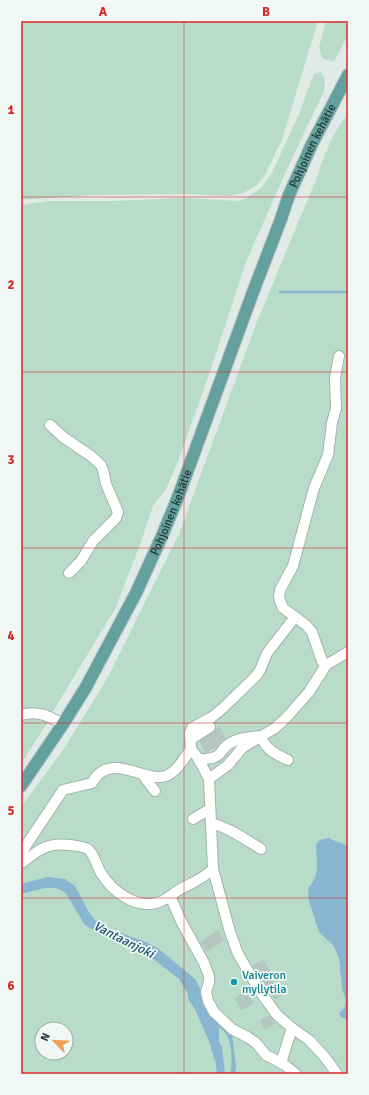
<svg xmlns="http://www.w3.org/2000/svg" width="369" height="1095" viewBox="0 0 369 1095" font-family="Signika,sans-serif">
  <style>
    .green { fill: #b8dcc9; fill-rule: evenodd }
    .water { fill: #88b5d0 }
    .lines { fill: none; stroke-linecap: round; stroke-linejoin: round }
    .stream { stroke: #88b5d0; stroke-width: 2.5 }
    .building { fill: #b5c5c2; stroke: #b2c4c0 }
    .minor-casing { stroke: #a3b2b0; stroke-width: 12 }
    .major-casing { stroke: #c1c8c8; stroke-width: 14 }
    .minor { stroke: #fff; stroke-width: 10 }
    .major { stroke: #64a09d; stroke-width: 12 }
    .grid { fill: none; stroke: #d62828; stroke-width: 1; stroke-opacity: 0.55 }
    .culture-dot { fill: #0f9aa8; stroke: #f0f7f5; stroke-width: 1.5 }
    .labels { text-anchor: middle; stroke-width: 3.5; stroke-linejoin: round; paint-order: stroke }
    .street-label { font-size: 12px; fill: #213a39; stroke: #f0f7f5 }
    .culture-label { font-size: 12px; fill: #0d838f; stroke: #f0f7f5; text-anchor: start }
    .water-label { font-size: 13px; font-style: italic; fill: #1c5475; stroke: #f0f7f5 }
    .neatline { fill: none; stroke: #d62828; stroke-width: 1.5 }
    .grid-label { font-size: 13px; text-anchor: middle; font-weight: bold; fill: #d62828 }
  </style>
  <rect width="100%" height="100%" fill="#e0ebe8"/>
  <!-- green -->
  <g class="green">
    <polygon points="21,21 318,21 282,140 265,175 256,186 243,193 229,196 187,194 92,195 21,200"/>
    <polygon points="326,21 341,21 348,25 348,35 334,62 322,58 319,47"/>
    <polygon points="321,72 325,80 324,91 287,169 246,262 210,372 177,464 166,489 153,506 140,545 115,609 52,713 44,711 40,716 48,722 21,764 21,205 48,201 112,201 184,198 238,201 246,198 261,188 272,173 298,116 314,74"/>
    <path d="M348 114V1074H21V807L63 750 108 677 179 534 256 324 317 177C324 155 333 132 348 114ZM42 1029H66V1053H42Z"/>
  </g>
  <!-- water -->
  <g class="water">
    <path d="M328 838 348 846V1020L341 1017 339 1013 345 1007 346 1001 342 988 339 958 333 945 319 932 309 901 308 888C321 875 316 860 316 844L320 840Z"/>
    <path d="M48 877 65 879 75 886 90 914 95 920 110 929 148 943 159 949 195 979 202 992 232 1034 236 1066 235 1074H230C233 1062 233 1033 219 1028V1041L222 1047 225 1074H217L216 1064 209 1041 195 1009 189 1001 187 992 179 979 156 961 139 950 122 942 103 936 85 925 65 892 56 888H45L21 894V884Z"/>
  </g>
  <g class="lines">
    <!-- stream -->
    <polyline class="stream" points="280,292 348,292"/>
  </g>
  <!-- building -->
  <g class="building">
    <polygon points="219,727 226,738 218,746 206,752 200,741 213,732"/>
    <polygon points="218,931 224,940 207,951 201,942"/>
    <polygon points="263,960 272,975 269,977 281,995 275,999 256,969 253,966"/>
    <polygon points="243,994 245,997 248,995 253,1003 242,1010 235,999"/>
    <polygon points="269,1016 274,1023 265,1029 260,1021"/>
  </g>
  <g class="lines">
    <!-- minor casing -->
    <g class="minor-casing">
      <g id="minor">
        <polyline points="50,425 63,437 91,456 101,465 103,470 106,484 118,512 116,518 93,541 81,561 69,573"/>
        <polyline points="326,665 322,661 312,632 306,625 283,608 280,601 279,596 280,590 293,566 314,488 328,455 332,423 336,408 335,378 339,356"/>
        <path d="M21 715C37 710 49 716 63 724"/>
        <polyline points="191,739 210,727"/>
        <polyline points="191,749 198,758 209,779"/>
        <path d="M199 761C207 757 209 760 215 757 221 755 223 747 229 744 237 738 251 737 260 736 267 750 275 754 288 760"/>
        <polyline points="145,778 155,791"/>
        <polyline points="193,819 210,809"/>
        <path d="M211 823C229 828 245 839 261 849"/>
        <path d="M21 853 63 790 92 783C109 750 145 783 166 776 177 772 184 758 191 749L190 733 192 728 212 717 223 708 257 675 261 668 267 653 295 617"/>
        <path d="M21 863C39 850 47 842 70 845 76 846 82 846 88 849 95 855 96 865 101 873 112 891 134 908 156 903 164 901 171 896 177 891 189 884 203 879 213 869"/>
        <polyline points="170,896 181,921 204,963 209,976 209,982 206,992 208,1001 214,1012 232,1029 249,1038 256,1043 266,1055 285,1065 296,1074"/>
        <polyline points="281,1063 292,1028"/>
        <polyline points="337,1074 324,1056 309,1040 292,1028 277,1015 261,993 238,954 230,932 213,869 209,779 228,765 242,748 275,728 286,718 309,692 326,665 348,652"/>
      </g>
    </g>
    <!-- major casing -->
    <g class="major-casing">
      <g id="major">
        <path id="s1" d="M21 786 63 724 86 687 136 593 162 536 178 497 253 292 281 219 289 195 312 144 348 75"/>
      </g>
    </g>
    <!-- minor -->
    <use href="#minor" class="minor"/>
    <!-- major -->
    <use href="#major" class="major"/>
  </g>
  <!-- grid -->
  <path class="grid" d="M184 21V1074M21 197H348M21 372H348M21 548H348M21 723H348M21 898H348"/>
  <!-- markers -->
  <circle class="culture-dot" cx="234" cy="982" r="4"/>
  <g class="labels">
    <!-- street labels -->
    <g class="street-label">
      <text dy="4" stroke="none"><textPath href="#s1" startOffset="706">Pohjoinen kehätie</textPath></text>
      <text dy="4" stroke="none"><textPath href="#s1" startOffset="313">Pohjoinen kehätie</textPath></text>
    </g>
    <!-- culture labels -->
    <g class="culture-label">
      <text x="242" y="979">Vaiveron<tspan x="242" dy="14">myllytila</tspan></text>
    </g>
    <!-- water labels -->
    <g class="water-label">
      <text transform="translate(124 939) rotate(27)" y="5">Vantaanjoki</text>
    </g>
  </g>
  <!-- border -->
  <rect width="369" height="1095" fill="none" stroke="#f0f7f5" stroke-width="44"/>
  <!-- north arrow -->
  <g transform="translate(54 1041) rotate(294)"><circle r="19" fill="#f0f7f5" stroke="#9dabaa"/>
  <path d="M0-3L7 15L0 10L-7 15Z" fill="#f09d58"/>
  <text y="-6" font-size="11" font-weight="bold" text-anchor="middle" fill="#213a39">N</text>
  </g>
  <rect x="22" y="22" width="325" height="1051" class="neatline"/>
  <g class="grid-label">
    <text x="103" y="16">A</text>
    <text x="266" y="16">B</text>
    <text x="11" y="114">1</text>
    <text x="11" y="289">2</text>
    <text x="11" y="464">3</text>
    <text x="11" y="640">4</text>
    <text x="11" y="815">5</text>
    <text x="11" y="990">6</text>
  </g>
</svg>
